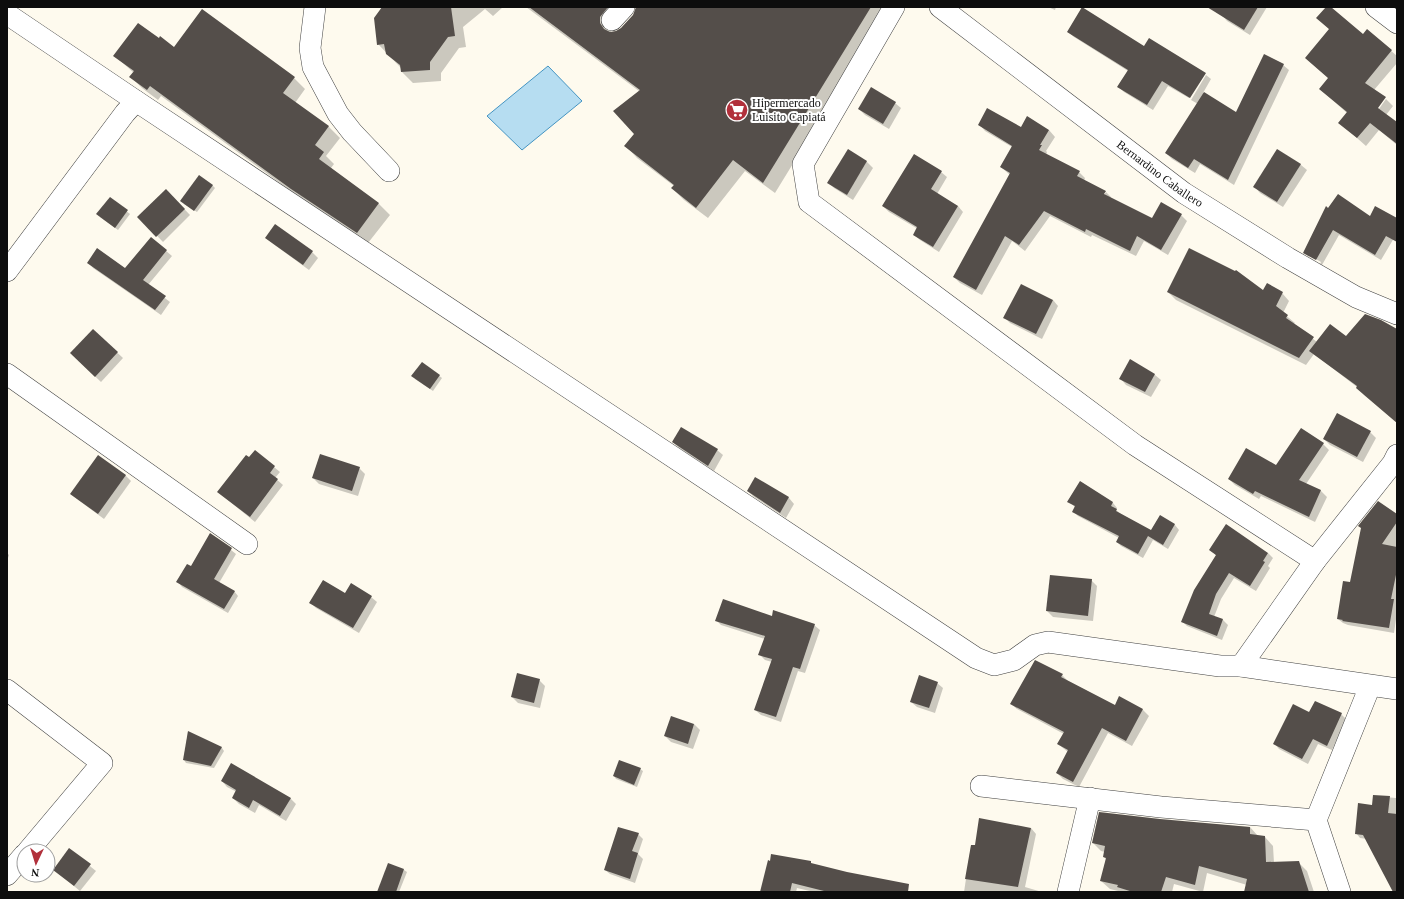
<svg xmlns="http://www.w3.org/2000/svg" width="1404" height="899" viewBox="0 0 1404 899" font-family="Georgia,serif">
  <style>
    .water { fill: #b6ddf1; stroke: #4494c2 }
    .shadow { fill: #0003; fill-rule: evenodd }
    .building { fill: #544e4a }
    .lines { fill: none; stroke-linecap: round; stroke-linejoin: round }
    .minor-casing { stroke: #404040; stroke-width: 22 }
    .minor { stroke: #fff; stroke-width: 21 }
    .labels { text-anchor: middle; stroke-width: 4; stroke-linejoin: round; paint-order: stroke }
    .poi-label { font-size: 12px; fill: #0d0d0d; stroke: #fff; text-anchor: start }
    .street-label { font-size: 12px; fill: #0d0d0d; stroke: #fff }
  </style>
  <rect width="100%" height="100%" fill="#fefaee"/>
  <!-- water -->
  <polygon class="water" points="548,66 582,101 522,150 487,116"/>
  <!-- shadow -->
  <g class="shadow">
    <polygon points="383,7 503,7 493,16 485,9 463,27 466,47 459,48 441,73 441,81 413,83 402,72 401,68 378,44"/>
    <polygon points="526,7 632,7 611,29 611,33 616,32 621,29 634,15 637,7 889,7 775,193 745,171 708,218 684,200 672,188 674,186 637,158 626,146 635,134 639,91"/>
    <polygon points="1048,7 1056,7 1055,10"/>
    <polygon points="1227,7 1267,7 1250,35 1227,21 1222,15"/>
    <polygon points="1327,7 1330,7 1363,35 1367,30 1397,56 1397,63 1374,90 1374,111 1376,113 1386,99 1393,106 1386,115 1397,123 1397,145 1379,130 1366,146 1340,123 1347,113 1320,89 1329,78 1306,58 1330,30 1318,18"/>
    <polygon points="1068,32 1145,47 1204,74 1189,98 1168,86 1153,110 1124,92 1118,86 1128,71 1074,37"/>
    <polygon points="159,39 175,48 294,78 305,89 295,103 329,127 340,138 326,156 334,164 331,168 379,204 390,215 368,243 303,200 161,96 158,100 142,88 131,77 134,73 115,56"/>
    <polygon points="1283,65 1289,70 1234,185 1200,164 1195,173 1172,159 1166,153 1198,104 1191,100 1206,75 1211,79 1203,93 1236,113"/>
    <polygon points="895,103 901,108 889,129 865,115 859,109"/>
    <polygon points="979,124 1049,130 1055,137 1046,151 1047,152 1046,155 1079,172 1085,178 1084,181 1105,191 1106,192 1104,192 1102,199 1106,192 1111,197 1110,199 1152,219 1161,204 1181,215 1187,221 1168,255 1144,241 1136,256 1092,235 1091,237 1050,216 1025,251 1012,241 982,295 960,283 954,277 1010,175 1001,167 1012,147 985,131"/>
    <polygon points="1277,150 1301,165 1307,170 1283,207 1260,193 1255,187"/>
    <polygon points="848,151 867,162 873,168 853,200 834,188 828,182"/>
    <polygon points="941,172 947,177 937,194 958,206 963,212 939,252 920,240 914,235 918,229 889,212 883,206"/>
    <polygon points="212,185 215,188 197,212 184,204"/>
    <polygon points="166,190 190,215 163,242 139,217"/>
    <polygon points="110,198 130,214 118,230 100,217"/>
    <path d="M1327 208 1370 217 1397 228V233L1381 260 1339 235 1322 265 1310 258 1304 252ZM1309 255 1321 262 1320 264 1309 257Z"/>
    <polygon points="151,238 172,256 148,285 170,302 161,315 93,268 88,262 126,269"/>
    <polygon points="266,238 312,252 318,258 309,270 272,243"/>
    <polygon points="1264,291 1282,293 1289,301 1283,313 1295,323 1294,324 1317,342 1397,329 1397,423 1364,395 1357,387 1314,354 1306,365 1176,300 1168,292"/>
    <polygon points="1053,300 1058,306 1042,339 1010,323 1005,318"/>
    <polygon points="93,330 123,358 101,382 77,359"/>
    <polygon points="1130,360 1155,375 1161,380 1151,397 1126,385 1121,379"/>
    <polygon points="422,363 442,378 433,391 415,379"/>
    <polygon points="1370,432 1376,438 1363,462 1330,445 1324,439"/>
    <polygon points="673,442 717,450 723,455 714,471 679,448"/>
    <polygon points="1323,444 1329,450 1306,484 1321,491 1327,497 1315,522 1261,496 1259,499 1235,485 1229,479 1276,467"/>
    <polygon points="98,456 126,476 131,481 104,519 77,499 71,494"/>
    <polygon points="249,458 274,467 280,472 275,478 283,485 255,522 218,492"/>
    <polygon points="359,468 365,474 358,496 319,484 313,478"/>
    <polygon points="756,478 789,498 794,504 786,518 754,497 748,491"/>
    <polygon points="1081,482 1113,503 1117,508 1116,510 1121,514 1151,531 1160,516 1175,525 1179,530 1168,549 1153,540 1143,558 1121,546 1117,542 1119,538 1078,516 1073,511 1075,507 1068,501"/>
    <polygon points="1397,516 1397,597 1396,602 1397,612 1394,633 1348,625 1343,623 1338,619 1350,583"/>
    <polygon points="211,534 236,554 219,583 234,591 238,596 228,613 182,587 178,582 191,568"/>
    <polygon points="1210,550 1268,553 1273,558 1268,566 1270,568 1256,591 1234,578 1221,599 1214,617 1223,620 1228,625 1222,640 1187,626 1182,621 1217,556"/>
    <polygon points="7,553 9,555 7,561"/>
    <polygon points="1091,580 1097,586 1093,621 1053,617 1047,611"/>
    <polygon points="345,594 371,597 377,602 359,633 316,608 311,603"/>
    <polygon points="772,617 814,625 820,630 805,673 798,671 781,722 761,715 755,710 772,662 765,660 760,655 765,639 721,625 716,620"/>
    <polygon points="1035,661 1062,675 1068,681 1115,706 1120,698 1143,710 1149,716 1132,746 1108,733 1079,787 1063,779 1057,773 1068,752 1058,744 1064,734 1017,709 1011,704"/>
    <polygon points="539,680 545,686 540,708 518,703 512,697"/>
    <polygon points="937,683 943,688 935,713 917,707 911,702"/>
    <polygon points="1310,714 1341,714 1346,719 1332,750 1318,744 1308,764 1279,749 1274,743"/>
    <polygon points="694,724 700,730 693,749 671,742 665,736"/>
    <polygon points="188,732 222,748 224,751 214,768 186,763 184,760"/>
    <polygon points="640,769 643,771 637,787 616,779 614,776"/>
    <polygon points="222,781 290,798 296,804 286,821 259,805 255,813 239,804 233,798 237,792 227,787"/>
    <polygon points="1374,796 1396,798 1397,796 1397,879 1367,839 1360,838 1356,833 1373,806"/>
    <polygon points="1160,820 1250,827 1258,836 1265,837 1273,846 1274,863 1298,862 1307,871 1314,892 1245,892 1247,885 1207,873 1203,892 1174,884 1172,892 1122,892 1110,889 1101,881 1106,859 1104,857 1105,852 1101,851 1093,843"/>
    <polygon points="1031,828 1036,834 1025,887 1042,892 964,892 971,846 976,847"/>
    <polygon points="638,834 643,839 638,854 643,859 635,883 610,874 605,870"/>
    <polygon points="69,849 96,871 80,891 54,870"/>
    <polygon points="771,862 810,862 813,865 886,892 814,892 797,888 796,892 761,892"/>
    <polygon points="389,864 404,870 407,872 399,892 381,892"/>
  </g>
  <!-- building -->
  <g class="building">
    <polygon points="382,7 451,7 455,36 448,37 430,62 430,70 401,72 400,65 386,54 384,44 377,45 374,18"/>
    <polygon points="529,7 608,7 600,17 600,23 604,29 610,32 616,31 621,28 633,15 636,7 871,7 763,183 733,160 696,208 671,188 674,185 624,146 634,134 613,111 640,90"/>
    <polygon points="1082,7 1144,46 1149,38 1206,73 1190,98 1162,81 1147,105 1117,87 1128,70 1067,32"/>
    <polygon points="1207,7 1258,7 1244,30"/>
    <polygon points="1326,7 1331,7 1363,34 1367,29 1392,50 1365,83 1386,97 1378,108 1397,122 1397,144 1370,123 1357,138 1338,123 1347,112 1319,89 1328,78 1305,58 1329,29 1316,18"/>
    <polygon points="202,9 295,77 283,93 329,126 315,145 324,152 319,159 379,203 357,233 291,189 150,86 147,90 129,77 134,71 113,56 138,23 159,38 160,36 174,47"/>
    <polygon points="1264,54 1284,64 1228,180 1194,159 1188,168 1165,153 1204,92 1236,112"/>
    <polygon points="871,87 896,102 883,124 858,109"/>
    <polygon points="987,108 1021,127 1027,116 1049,130 1040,145 1042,145 1039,150 1080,171 1077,176 1106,191 1104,194 1152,218 1161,202 1182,214 1161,250 1137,236 1130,251 1086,229 1085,232 1044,211 1019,245 1005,236 976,290 953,277 1010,173 1000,167 1012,146 978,125"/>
    <polygon points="848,149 867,161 847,195 827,183"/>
    <polygon points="1277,149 1301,164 1277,202 1253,187"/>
    <polygon points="914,154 942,171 931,189 958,206 933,247 913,235 917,227 882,206"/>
    <polygon points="199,175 213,185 194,211 180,201"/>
    <polygon points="166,189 185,209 156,237 137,217"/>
    <polygon points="1338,194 1370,216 1375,206 1397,218 1397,242 1386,236 1375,255 1333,230 1316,260 1303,253 1326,206 1328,208"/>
    <polygon points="110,197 128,210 115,228 96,214"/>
    <polygon points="275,224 313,251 303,265 265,238"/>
    <polygon points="151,237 167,250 143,280 166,296 155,310 87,263 97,248 125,268"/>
    <polygon points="1189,248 1235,271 1236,270 1263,290 1267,283 1283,292 1276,306 1288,315 1286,318 1314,337 1299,358 1167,292"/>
    <polygon points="1021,284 1053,300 1036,334 1003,318"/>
    <polygon points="1365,314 1381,320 1397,329 1397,423 1356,388 1357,386 1309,351 1330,324 1346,336"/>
    <polygon points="93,329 118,352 95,377 70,353"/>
    <polygon points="1130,359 1155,374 1145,392 1119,379"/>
    <polygon points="422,362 440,375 430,389 411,376"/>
    <polygon points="1337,413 1371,431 1357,457 1323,439"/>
    <polygon points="681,427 718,449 708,466 672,442"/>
    <polygon points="1301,428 1324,443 1299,480 1321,490 1309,517 1255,491 1253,494 1228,479 1246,448 1276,465"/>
    <polygon points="255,450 275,466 270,473 278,479 250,517 217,492 246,455 249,457"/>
    <polygon points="320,454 360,467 352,491 312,478"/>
    <polygon points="98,455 126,475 98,514 70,494"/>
    <polygon points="755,477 789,497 780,513 747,491"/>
    <polygon points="1080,481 1113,502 1111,506 1117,509 1116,511 1151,530 1160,515 1175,524 1163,545 1148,536 1138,554 1116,542 1119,536 1072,512 1075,506 1067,502"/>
    <polygon points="1378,501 1397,514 1397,522 1382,544 1397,547 1397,570 1391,599 1394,599 1389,628 1342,621 1343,620 1337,619 1343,581 1350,582 1361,528 1358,526"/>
    <polygon points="1226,524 1268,553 1263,561 1265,562 1250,586 1229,573 1216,594 1209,614 1223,619 1217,636 1181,622 1194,590 1216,555 1209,550"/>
    <polygon points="210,533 232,548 214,579 235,591 224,609 176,582 187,564 191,566"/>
    <polygon points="1050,575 1092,579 1088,616 1046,611"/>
    <polygon points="323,580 345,593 351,583 372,596 353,628 309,603"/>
    <polygon points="723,599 772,616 773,610 815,624 800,669 793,667 776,717 754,710 772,659 758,655 765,636 715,621"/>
    <polygon points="1035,660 1063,674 1061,677 1115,705 1119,696 1143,709 1126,741 1102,728 1073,782 1056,773 1068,750 1057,744 1064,732 1010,704"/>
    <polygon points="517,673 540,679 534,703 511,697"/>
    <polygon points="919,675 938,682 929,708 910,702"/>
    <polygon points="1315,701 1342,713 1327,746 1313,739 1302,759 1273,744 1293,704 1309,712"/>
    <polygon points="671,716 694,724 688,744 664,736"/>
    <polygon points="188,731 222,747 211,766 183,760"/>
    <polygon points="619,760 641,768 634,785 613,776"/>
    <polygon points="231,763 291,798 280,816 253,800 249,808 232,798 236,790 221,781"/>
    <polygon points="1373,795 1390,796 1388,813 1397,814 1397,892 1393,892 1363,835 1355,834 1358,803 1372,805"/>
    <polygon points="1099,812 1160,819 1250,827 1250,834 1265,836 1266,862 1299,861 1309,892 1244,892 1247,879 1199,866 1195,885 1166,877 1161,892 1133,892 1117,887 1118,885 1100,881 1106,858 1103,857 1105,846 1092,843"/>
    <polygon points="979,818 1031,828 1018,887 965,879 971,845 975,845"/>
    <polygon points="618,827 639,833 632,851 638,853 630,879 604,870"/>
    <polygon points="69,848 91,864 74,886 53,870"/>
    <polygon points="771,854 811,861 811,863 847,872 909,884 908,892 828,892 792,883 790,892 760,892 768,860 770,861"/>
    <polygon points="388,863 404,869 396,892 377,892"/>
  </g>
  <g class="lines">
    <!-- minor casing -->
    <g class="minor-casing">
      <g id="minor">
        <polyline points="315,7 310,48 313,67 338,114 352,132 389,171"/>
        <polyline points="894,7 803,164 809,202 1135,445 1315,561"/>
        <path id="s1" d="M940 7 1184 193 1288 258 1356 297 1397 314"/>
        <polyline points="1376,7 1397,23"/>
        <polyline points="7,14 136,101 976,658 994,665 1014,660 1035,645 1048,642 1220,666 1241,666 1397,689"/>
        <polyline points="612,20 624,7"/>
        <polyline points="7,271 125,113 136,101"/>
        <polyline points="7,374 247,544"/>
        <polyline points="1241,666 1315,561 1393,463 1397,455"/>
        <polyline points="7,690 102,763 28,851"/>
        <polyline points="981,786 1161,807 1316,820"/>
        <polyline points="7,875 24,855"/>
        <polyline points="1068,892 1090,798"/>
        <polyline points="1340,892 1316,820 1370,686"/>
      </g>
    </g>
    <!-- minor -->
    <use href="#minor" class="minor"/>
  </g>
  <!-- icons -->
  <defs>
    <g id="supermarket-disc" transform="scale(1.15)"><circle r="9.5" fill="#b1303b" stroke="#fff"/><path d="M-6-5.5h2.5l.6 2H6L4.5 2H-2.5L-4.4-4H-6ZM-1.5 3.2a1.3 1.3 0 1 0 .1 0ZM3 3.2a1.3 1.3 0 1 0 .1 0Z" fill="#fff"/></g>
  </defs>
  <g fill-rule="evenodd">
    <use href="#supermarket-disc" x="737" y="110"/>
  </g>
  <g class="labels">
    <!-- poi labels -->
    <g class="poi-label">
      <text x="752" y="107">Hipermercado<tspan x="752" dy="14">Luisito Capiatá</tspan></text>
    </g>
    <!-- street labels -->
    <g class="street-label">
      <text dy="4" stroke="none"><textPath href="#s1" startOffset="276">Bernardino Caballero</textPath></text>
    </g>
  </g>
  <!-- border -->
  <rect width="1404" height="899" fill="none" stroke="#0d0d0d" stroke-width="16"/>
  <!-- north arrow -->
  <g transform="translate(36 863) rotate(184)"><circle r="19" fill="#ffffff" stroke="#9e9e9e"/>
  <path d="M0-3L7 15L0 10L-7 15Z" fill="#b1303b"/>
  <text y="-6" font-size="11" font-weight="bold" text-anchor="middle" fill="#0d0d0d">N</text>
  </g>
</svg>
